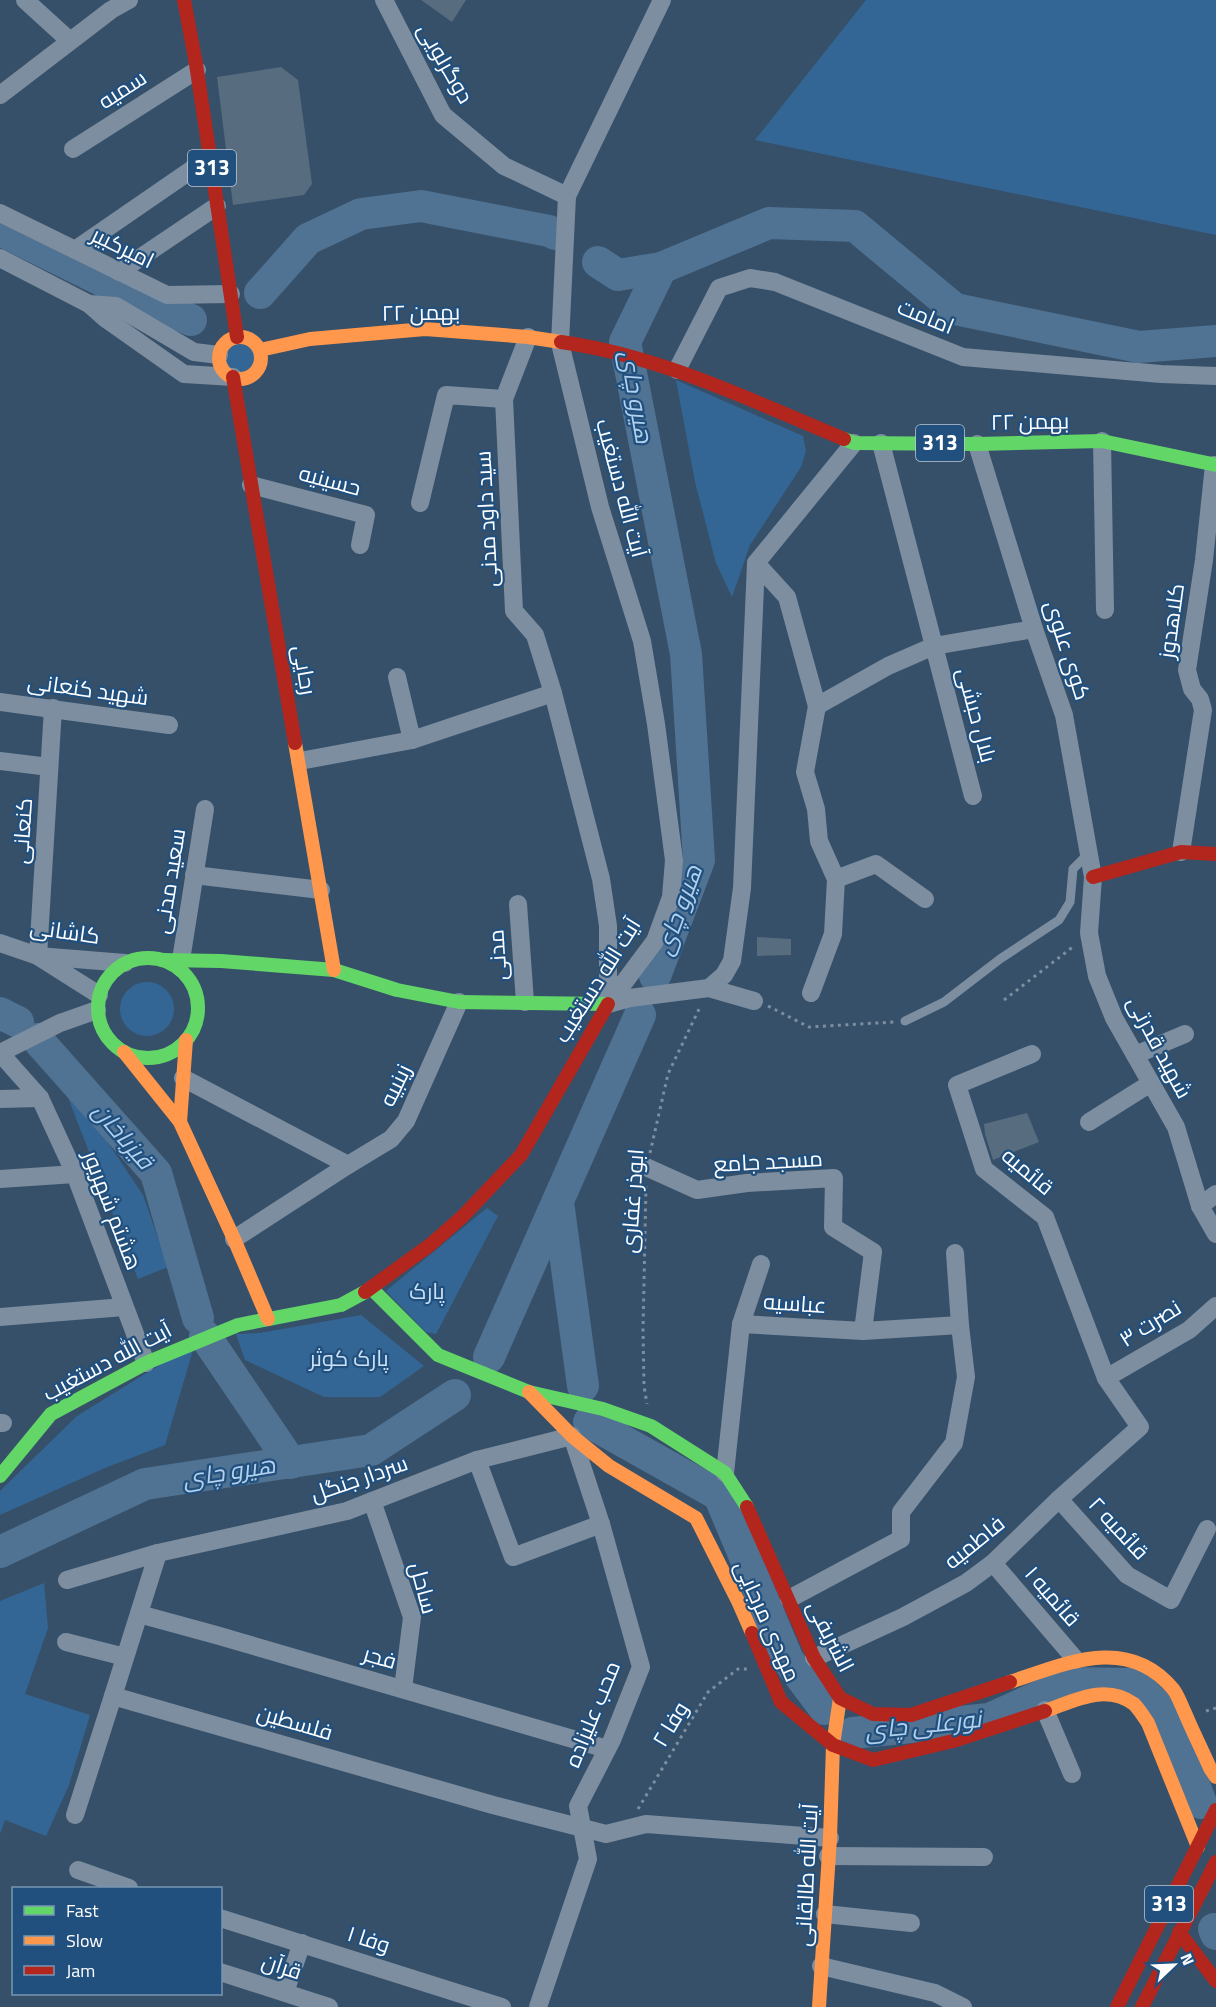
<svg xmlns="http://www.w3.org/2000/svg" width="1216" height="2007" viewBox="0 0 1216 2007" font-family="'Titillium Web',Cairo,sans-serif">
  <style>
    .green { fill: #346695 }
    .lines { fill: none; stroke-linecap: round; stroke-linejoin: round }
    .river { stroke: #507293; stroke-width: 32 }
    .building { fill: #576c7f }
    .path { stroke: #7c8ea0; stroke-width: 3; stroke-dasharray: 3 4.5; stroke-linecap: butt }
    .lane { stroke: #7c8ea0; stroke-width: 9 }
    .street { stroke: #7c8ea0; stroke-width: 18 }
    .fast { stroke: #63d668; stroke-width: 14 }
    .slow { stroke: #ff974d; stroke-width: 14 }
    .jam { stroke: #b3261e; stroke-width: 14 }
    .labels { text-anchor: middle; stroke-width: 4.5; stroke-linejoin: round; paint-order: stroke }
    .shield { fill: #21507e; stroke: #bccad8; stroke-width: 1.5 }
    .shield-label { font-size: 21px; font-weight: bold; fill: #fff }
    .street-label { font-size: 22px; fill: #fff; stroke: #21507e }
    .park-label { font-size: 22px; fill: #c9e0f5; stroke: #21507e }
    .water-label { font-size: 24px; font-style: italic; fill: #b1d1ee; stroke: #21507e }
  </style>
  <rect width="100%" height="100%" fill="#365069"/>
  <!-- green -->
  <g class="green">
    <polygon points="866,0 1216,0 1216,235 755,140"/>
    <circle cx="240" cy="358" r="17"/>
    <polygon points="676,380 803,436 806,451 801,467 750,545 732,597 716,563 695,482"/>
    <circle cx="147" cy="1009" r="27"/>
    <polygon points="78,1098 143,1195 168,1267 138,1279 69,1100"/>
    <polygon points="487,1208 498,1216 436,1334 426,1332 386,1291"/>
    <polygon points="361,1315 424,1366 380,1397 324,1397 245,1360 236,1334 260,1333"/>
    <polygon points="195,1343 165,1445 105,1468 0,1515 0,1491 77,1416"/>
    <polygon points="44,1583 48,1628 25,1694 90,1715 69,1785 46,1836 5,1820 0,1834 0,1601"/>
  </g>
  <g class="lines">
    <!-- river -->
    <g class="river">
      <polyline points="0,230 105,282 191,320"/>
      <polyline points="598,262 618,275 661,268 769,223 855,226 955,309 1139,347 1216,341"/>
      <polyline points="260,293 308,239 361,214 421,206 549,231 555,234"/>
      <polyline points="655,976 699,860 686,654 625,342 661,268"/>
      <polyline points="0,1013 18,1022"/>
      <polyline points="37,1039 156,1173 198,1318"/>
      <polyline points="558,1202 583,1386"/>
      <polyline points="205,1336 291,1463"/>
      <polyline points="489,1357 640,1015"/>
      <polyline points="589,1422 719,1495 788,1660 825,1709"/>
      <polyline points="0,1552 145,1484 371,1450 455,1395"/>
      <polyline points="853,1733 989,1719 1069,1683 1135,1684 1169,1717 1201,1803"/>
      <polyline points="1214,1929 1216,1934"/>
    </g>
  </g>
  <!-- building -->
  <g class="building">
    <polygon points="421,0 466,0 452,22"/>
    <polygon points="281,67 298,80 312,184 304,195 233,205 217,77"/>
    <polygon points="757,937 791,939 791,955 757,956"/>
    <polygon points="1027,1113 1039,1142 993,1160 985,1134 984,1124"/>
  </g>
  <g class="lines">
    <!-- path -->
    <g class="path">
      <polyline points="1004,1000 1074,946"/>
      <polyline points="768,1006 809,1027 894,1022"/>
      <polyline points="650,1153 668,1074 700,1007"/>
      <polyline points="646,1186 643,1330 644,1386 647,1404"/>
      <polyline points="1206,1711 1216,1708"/>
      <polyline points="638,1809 708,1692 738,1669 747,1669"/>
    </g>
    <!-- lane -->
    <polyline class="lane" points="905,1021 944,1002 1000,959 1059,920 1070,902 1073,869 1088,854"/>
    <!-- street -->
    <g class="street">
      <polyline points="25,0 70,41"/>
      <polyline points="384,0 443,115 504,166 567,196"/>
      <polyline points="0,95 111,10 129,0"/>
      <polyline points="73,149 197,70"/>
      <polyline points="0,213 167,295 231,294"/>
      <polyline points="75,250 210,157"/>
      <polyline points="0,258 89,304 106,319 184,374 233,377"/>
      <polyline points="119,272 217,206"/>
      <polyline points="89,304 116,306 194,352 219,355"/>
      <polyline points="528,337 504,399 514,611 535,635 553,693 601,879 608,926 608,1004"/>
      <polyline points="677,370 719,288 750,278 775,282 963,357 1161,374 1216,376"/>
      <polyline points="1102,441 1105,610"/>
      <polyline points="881,443 934,646 1034,629"/>
      <polyline points="977,444 1034,629 1064,715 1093,877 1089,933 1097,976 1114,1018 1176,1127 1200,1206 1216,1234"/>
      <polyline points="251,485 366,515 360,545"/>
      <polyline points="420,503 446,395 504,399"/>
      <polyline points="756,563 787,597 817,706 888,666 934,646 973,796"/>
      <polyline points="397,677 412,740"/>
      <polyline points="0,702 169,725"/>
      <polyline points="0,761 49,767"/>
      <polyline points="300,761 412,740 553,693"/>
      <polyline points="1181,852 1203,710 1200,699 1192,689 1187,670 1204,560 1214,465"/>
      <polyline points="194,875 321,890"/>
      <polyline points="836,879 876,864 925,899"/>
      <polyline points="518,904 525,1002"/>
      <polyline points="0,943 38,956 125,963"/>
      <polyline points="38,956 53,708"/>
      <polyline points="39,957 99,995"/>
      <polyline points="181,960 205,809"/>
      <polyline points="709,988 724,975 732,961 742,888 756,563 854,443"/>
      <polyline points="811,993 833,934 836,879 819,841 816,809 805,772 817,706"/>
      <polyline points="608,1004 655,941 671,897 674,860 656,724 642,641 600,507 560,343 567,196 662,0"/>
      <polyline points="608,1004 630,998 709,988 754,1001"/>
      <polyline points="0,1053 40,1098 75,1174 146,1363"/>
      <polyline points="0,1053 60,1023 97,1010"/>
      <polyline points="1135,1055 1185,1034"/>
      <polyline points="183,1078 348,1165 234,1239"/>
      <polyline points="0,1099 40,1098"/>
      <polyline points="1089,1122 1151,1083"/>
      <polyline points="348,1165 391,1139 406,1121 459,1002"/>
      <polyline points="646,1167 697,1190 747,1183 834,1178 833,1227 873,1252 863,1331"/>
      <polyline points="0,1179 75,1174"/>
      <polyline points="1200,1206 1216,1194"/>
      <polyline points="0,1317 124,1307"/>
      <polyline points="741,1324 761,1264"/>
      <polyline points="1106,1378 1189,1330 1216,1306"/>
      <polyline points="0,1423 3,1423"/>
      <polyline points="477,1460 513,1557 601,1524"/>
      <polyline points="725,1473 741,1324 863,1331 960,1325"/>
      <polyline points="1059,1499 1127,1575 1171,1600 1207,1529"/>
      <polyline points="372,1501 412,1617 403,1689"/>
      <polyline points="158,1553 113,1696 493,1805 606,1834 646,1824 830,1838"/>
      <polyline points="993,1563 1076,1660"/>
      <polyline points="67,1580 158,1553 347,1511 477,1460 572,1436 601,1524 641,1667 612,1740 578,1806 588,1859 538,2007"/>
      <polyline points="789,1599 901,1539 901,1512 954,1443 966,1377 960,1325 955,1253"/>
      <polyline points="139,1614 216,1635 607,1749"/>
      <polyline points="66,1642 125,1657"/>
      <polyline points="814,1658 903,1617 966,1583 993,1563 1059,1499 1140,1427 1106,1378 1045,1217 984,1169 957,1085 1032,1054"/>
      <polyline points="1045,1710 1072,1774"/>
      <polyline points="75,1815 113,1696"/>
      <polyline points="828,1856 984,1857"/>
      <polyline points="78,1870 129,1888"/>
      <polyline points="825,1914 911,1923"/>
      <polyline points="220,1918 502,2007"/>
      <polyline points="821,1966 935,1993 963,2007"/>
      <polyline points="220,1972 329,2007"/>
      <polyline points="285,1992 302,1943"/>
    </g>
    <!-- fast -->
    <g class="fast">
      <polyline points="844,439 854,443 977,444 1102,441 1216,465"/>
      <circle cx="148" cy="1008" r="50"/>
      <polyline points="162,960 221,961 334,970 397,990 459,1002 608,1004"/>
      <polyline points="371,1288 438,1355 529,1392 603,1409 651,1426 725,1473 747,1507"/>
      <polyline points="0,1476 51,1414 146,1363 238,1325 341,1305 365,1292"/>
    </g>
    <!-- slow -->
    <g class="slow">
      <circle cx="240" cy="358" r="21"/>
      <polyline points="260,350 310,339 425,329 528,337 561,342"/>
      <polyline points="295,743 334,970"/>
      <polyline points="124,1052 180,1122 234,1239 268,1319"/>
      <polyline points="180,1122 186,1040"/>
      <polyline points="529,1392 572,1436 609,1466 696,1518 738,1601 752,1633"/>
      <path d="M1010 1682C1065 1664 1127 1634 1173 1689 1178 1695 1181 1705 1185 1713 1193 1732 1202 1750 1210 1768L1216 1777"/>
      <path d="M1045 1711C1074 1701 1105 1683 1134 1704 1139 1709 1144 1717 1148 1723L1198 1847"/>
      <polyline points="819,2007 830,1838 833,1745 840,1698"/>
    </g>
    <!-- jam -->
    <g class="jam">
      <polyline points="184,0 196,64 237,337"/>
      <path d="M561 342C661 356 752 401 844 439"/>
      <polyline points="233,377 295,743"/>
      <polyline points="1093,877 1181,852 1216,854"/>
      <polyline points="365,1292 430,1245 462,1217 521,1155 608,1004"/>
      <polyline points="747,1507 814,1658 840,1698 873,1714 911,1715 1010,1682"/>
      <polyline points="752,1633 781,1702 833,1745 873,1760 953,1741 1045,1711"/>
      <polyline points="1179,1932 1216,1981"/>
      <polyline points="1117,2007 1216,1810"/>
      <polyline points="1142,2007 1216,1862"/>
    </g>
  </g>
  <g class="labels">
    <!-- shield labels -->
    <g class="shield">
      <rect x="188" y="150" width="48" height="36" rx="4.5"/>
      <rect x="916" y="425" width="48" height="36" rx="4.5"/>
      <rect x="1145" y="1886" width="48" height="36" rx="4.5"/>
    </g>
    <g class="shield-label">
      <text x="212" y="175">313</text>
      <text x="940" y="450">313</text>
      <text x="1169" y="1911">313</text>
    </g>
    <!-- street labels -->
    <g class="street-label">
      <text transform="translate(446 63) rotate(60)" y="8">دوگرلویی</text>
      <text transform="translate(122 89) rotate(-33)" y="8">سمیه</text>
      <text transform="translate(123 247) rotate(26)" y="8">امیرکبیر</text>
      <text transform="translate(421 312) rotate(-1)" y="8">۲۲ بهمن</text>
      <text transform="translate(926 316) rotate(22)" y="8">امامت</text>
      <text transform="translate(1030 421) rotate(-1)" y="8">۲۲ بهمن</text>
      <text transform="translate(330 480) rotate(15)" y="8">حسینیه</text>
      <text transform="translate(622 488) rotate(75)" y="8">آیت الله دستغیب</text>
      <text transform="translate(486 519) rotate(-93)" y="8">سید داود مدنی</text>
      <text transform="translate(1171 621) rotate(-82)" y="8">کلاهدوز</text>
      <text transform="translate(1068 650) rotate(72)" y="8">کوی علوی</text>
      <text transform="translate(305 670) rotate(80)" y="8">رجایی</text>
      <text transform="translate(88 689) rotate(8)" y="8">شهید کنعانی</text>
      <text transform="translate(977 715) rotate(75)" y="8">بلال حبشی</text>
      <text transform="translate(22 831) rotate(-86)" y="8">کنعانی</text>
      <text transform="translate(169 881) rotate(-81)" y="8">سعید مدنی</text>
      <text transform="translate(65 931) rotate(8)" y="8">کاشانی</text>
      <text transform="translate(497 955) rotate(-94)" y="8">مدنی</text>
      <text transform="translate(597 980) rotate(-58)" y="8">آیت الله دستغیب</text>
      <text transform="translate(1160 1047) rotate(62)" y="8">شهید قدرتی</text>
      <text transform="translate(395 1085) rotate(-64)" y="8">زینبیه</text>
      <text transform="translate(768 1161) rotate(-3)" y="8">مسجد جامع</text>
      <text transform="translate(1028 1171) rotate(40)" y="8">قائمیه</text>
      <text transform="translate(632 1201) rotate(-86)" y="8">ابوذر غفاری</text>
      <text transform="translate(113 1210) rotate(69)" y="8">هشتم شهریور</text>
      <text transform="translate(795 1303) rotate(4)" y="8">عباسیه</text>
      <text transform="translate(1150 1323) rotate(-32)" y="8">نصرت ۳</text>
      <text transform="translate(107 1361) rotate(-28)" y="8">آیت الله دستغیب</text>
      <text transform="translate(359 1478) rotate(-19)" y="8">سردار جنگل</text>
      <text transform="translate(1119 1528) rotate(47)" y="8">قائمیه ۲</text>
      <text transform="translate(974 1542) rotate(-39)" y="8">فاطمیه</text>
      <text transform="translate(424 1588) rotate(75)" y="8">ساحل</text>
      <text transform="translate(1053 1596) rotate(49)" y="8">قائمیه ۱</text>
      <text transform="translate(768 1621) rotate(66)" y="8">مهدی مرجایی</text>
      <text transform="translate(831 1636) rotate(63)" y="8">الشریفی</text>
      <text transform="translate(380 1657) rotate(16)" y="8">فجر</text>
      <text transform="translate(592 1714) rotate(-68)" y="8">محب علیزاده</text>
      <text transform="translate(295 1722) rotate(16)" y="8">فلسطین</text>
      <text transform="translate(670 1724) rotate(-59)" y="8">وفا ۲</text>
      <text transform="translate(806 1875) rotate(-87)" y="8">آیت الله طالقانی</text>
      <text transform="translate(369 1939) rotate(18)" y="8">وفا ۱</text>
      <text transform="translate(282 1966) rotate(18)" y="8">قرآن</text>
    </g>
    <!-- park labels -->
    <g class="park-label">
      <text x="427" y="1299">پارک</text>
      <text x="349" y="1366">پارک کوثر</text>
    </g>
    <!-- water labels -->
    <g class="water-label">
      <text transform="translate(636 397) rotate(80)" y="8">هیرو چای</text>
      <text transform="translate(679 910) rotate(-70)" y="8">هیرو چای</text>
      <text transform="translate(123 1136) rotate(49)" y="8">قیزباخان</text>
      <text transform="translate(229 1472) rotate(-9)" y="8">هیرو چای</text>
      <text transform="translate(923 1725) rotate(-6)" y="8">نورعلی چای</text>
    </g>
  </g>
  <!-- legend -->
  <rect x="12" y="1887" width="210" height="108" fill="#21507e" stroke="#7a96b2" stroke-width="1.5"/>
  <rect x="24" y="1906" width="30" height="9" fill="#63d668" stroke="#7a96b2" stroke-width="1.5"/>
  <text x="66" y="1917" font-size="18" fill="#ffffff">Fast</text>
  <rect x="24" y="1936" width="30" height="9" fill="#ff974d" stroke="#7a96b2" stroke-width="1.5"/>
  <text x="66" y="1947" font-size="18" fill="#ffffff">Slow</text>
  <rect x="24" y="1966" width="30" height="9" fill="#b3261e" stroke="#7a96b2" stroke-width="1.5"/>
  <text x="66" y="1977" font-size="18" fill="#ffffff">Jam</text>
  <!-- north arrow -->
  <g transform="translate(1174 1965) rotate(67)" stroke="#21507e" stroke-width="4.5" paint-order="stroke">
  <path d="M0-4.5L10 22L0 15L-10 22Z" fill="#ffffff"/>
  <text y="-9" font-size="16" font-weight="bold" text-anchor="middle" fill="#ffffff">N</text>
  </g>
</svg>
